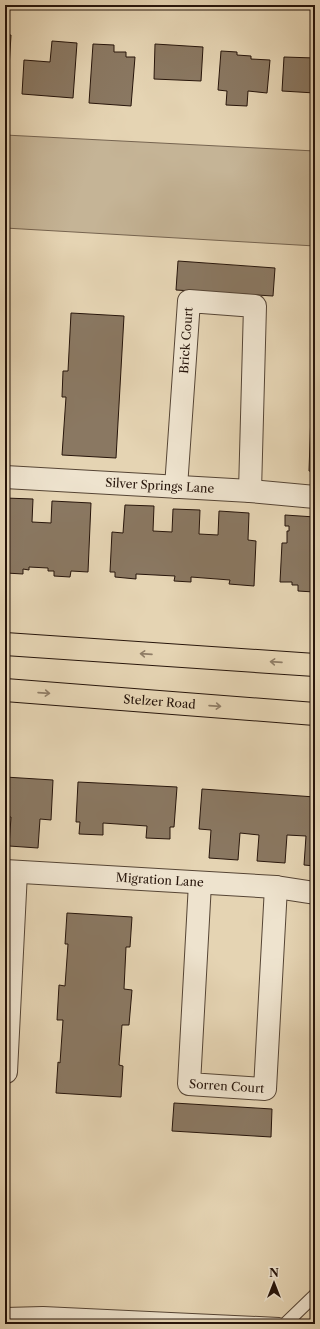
<svg xmlns="http://www.w3.org/2000/svg" width="320" height="1329" viewBox="0 0 320 1329" font-family="'Libre Caslon Text',serif">
  <style>
    .green { fill: #c5b496; stroke: #766450 }
    .building { fill: #8a7862; stroke: #27150b }
    .lines { fill: none; stroke-linecap: round; stroke-linejoin: round }
    .service-casing { stroke: #564535; stroke-width: 14 }
    .minor-casing { stroke: #564535; stroke-width: 24 }
    .primary-casing { stroke: #27150b; stroke-width: 24 }
    .service { stroke: #eee3ce; stroke-width: 12 }
    .minor { stroke: #eee3ce; stroke-width: 22 }
    .primary { stroke: #e5d4b3; stroke-width: 22 }
    .oneway { stroke: #907e67 }
    .labels { text-anchor: middle; stroke-width: 3.5; stroke-linejoin: round; paint-order: stroke }
    .street-label { font-size: 12px; fill: #27150b; stroke: #eee3ce }
  </style>
  <rect width="100%" height="100%" fill="#e5d4b3"/>
  <filter id="stains"><feTurbulence type="fractalNoise" baseFrequency=".005" numOctaves="4"/><feColorMatrix values="0 0 0 0 .2 0 0 0 0 .09 0 0 0 0 .02 0 0 0 .5 -.17"/></filter>
  <radialGradient id="worn" r=".72"><stop offset=".6" stop-color="#630" stop-opacity="0"/><stop offset="1" stop-color="#630" stop-opacity=".3"/></radialGradient>
  <!-- green -->
  <polygon class="green" points="5,135 315,151 315,246 5,228"/>
  <!-- building -->
  <g class="building">
    <polygon points="5,35 11,35 9,68 5,67"/>
    <polygon points="52,41 77,43 73,98 22,94 24,60 50,62"/>
    <polygon points="93,44 114,45 114,52 126,52 126,57 135,57 131,106 89,103"/>
    <polygon points="155,44 203,47 201,81 154,79"/>
    <polygon points="221,51 237,52 237,55 251,56 251,59 270,60 267,93 248,91 247,106 226,105 227,91 218,90"/>
    <polygon points="284,57 315,58 315,93 282,91"/>
    <polygon points="178,261 275,268 273,296 176,290"/>
    <polygon points="71,313 124,316 116,458 62,455 66,397 62,397 63,371 68,371"/>
    <polygon points="315,366 315,472 309,471 312,383 314,383"/>
    <polygon points="5,498 33,499 32,522 51,523 52,501 91,503 88,572 71,571 70,577 54,576 54,571 48,571 48,568 29,567 29,570 23,569 23,574 6,573 7,567 5,567"/>
    <polygon points="125,505 154,506 153,531 172,532 173,509 200,510 199,534 218,535 219,511 249,513 248,540 256,541 254,586 229,584 230,580 191,577 191,582 174,581 175,576 136,574 136,579 115,577 115,572 110,572 112,532 123,533"/>
    <polygon points="285,515 315,517 314,592 298,591 298,585 292,585 292,582 280,582 282,543 287,543 287,531 289,531 289,526 285,526"/>
    <polygon points="5,777 53,780 51,820 40,819 38,848 9,846 11,817 5,817"/>
    <polygon points="78,782 177,787 174,827 170,827 170,839 146,838 147,826 103,823 103,835 79,834 80,822 76,822"/>
    <polygon points="202,789 315,797 315,866 304,865 306,836 287,835 285,863 257,861 259,835 240,833 238,860 209,858 211,830 199,829"/>
    <polygon points="67,913 132,917 130,947 126,947 124,989 132,990 129,1025 122,1025 119,1065 123,1066 121,1097 56,1093 58,1062 60,1063 63,1020 57,1020 59,985 65,986 68,944 65,944"/>
    <polygon points="5,1092 8,1092 6,1118 5,1118"/>
    <polygon points="174,1103 272,1109 271,1137 172,1131"/>
  </g>
  <g class="lines">
    <!-- service casing -->
    <g class="service-casing">
      <g id="service">
        <polyline points="5,1314 43,1313 279,1324"/>
        <polyline points="285,1324 315,1295"/>
      </g>
    </g>
    <!-- minor casing -->
    <g class="minor-casing">
      <g id="minor">
        <path id="s1" d="M5 477 250 491 315 497"/>
        <path id="s2" d="M176 487 189 301 255 306 250 491"/>
        <path id="s3" d="M5 871 276 887 315 893"/>
        <path id="s4" d="M200 883 189 1084 265 1089 276 887"/>
        <polyline points="5,1072 6,1072 16,872"/>
      </g>
    </g>
    <!-- primary casing -->
    <g class="primary-casing">
      <g id="primary">
        <polyline points="5,644 315,665"/>
        <path id="s5" d="M5 690 315 714"/>
      </g>
    </g>
    <!-- service -->
    <use href="#service" class="service"/>
    <!-- minor -->
    <use href="#minor" class="minor"/>
    <!-- primary -->
    <use href="#primary" class="primary"/>
  </g>
  <!-- one-way arrows -->
  <defs><path id="oneway-shaft" d="M-6 0H5M1.5-3L5.5 0L1.5 3" fill="none" stroke-width="1.6" stroke-linecap="round" stroke-linejoin="round"/></defs>
  <g class="oneway">
    <use href="#oneway-shaft" transform="translate(146 654) rotate(-176)"/>
    <use href="#oneway-shaft" transform="translate(276 662) rotate(-176)"/>
    <use href="#oneway-shaft" transform="translate(44 693) rotate(4)"/>
    <use href="#oneway-shaft" transform="translate(215 706) rotate(4)"/>
  </g>
  <g class="labels">
    <!-- street labels -->
    <g class="street-label">
      <text dy="4" stroke="none"><textPath href="#s2" startOffset="147">Brick Court</textPath></text>
      <text dy="4" stroke="none"><textPath href="#s1" startOffset="155">Silver Springs Lane</textPath></text>
      <text dy="4" stroke="none"><textPath href="#s5" startOffset="155">Stelzer Road</textPath></text>
      <text dy="4" stroke="none"><textPath href="#s3" startOffset="155">Migration Lane</textPath></text>
      <text dy="4" stroke="none"><textPath href="#s4" startOffset="239">Sorren Court</textPath></text>
    </g>
  </g>
  <!-- margin -->
  <rect width="320" height="1329" fill="none" stroke="#e5d4b3" stroke-width="20"/>
  <rect x="6" y="6" width="308" height="1317" fill="none" stroke="#27150b" stroke-width="2"/>
  <rect x="10" y="10" width="300" height="1309" fill="none" stroke="#27150b"/>
  <!-- north arrow -->
  <g transform="translate(274 1283)" stroke="#eee3ce" stroke-width="3" paint-order="stroke">
  <path d="M0-3L7 15L0 10L-7 15Z" fill="#27150b"/>
  <text y="-6" font-size="11" font-weight="bold" text-anchor="middle" fill="#27150b">N</text>
  </g>
  <rect width="100%" height="100%" filter="url(#stains)"/>
  <rect width="100%" height="100%" fill="url(#worn)"/>
</svg>
